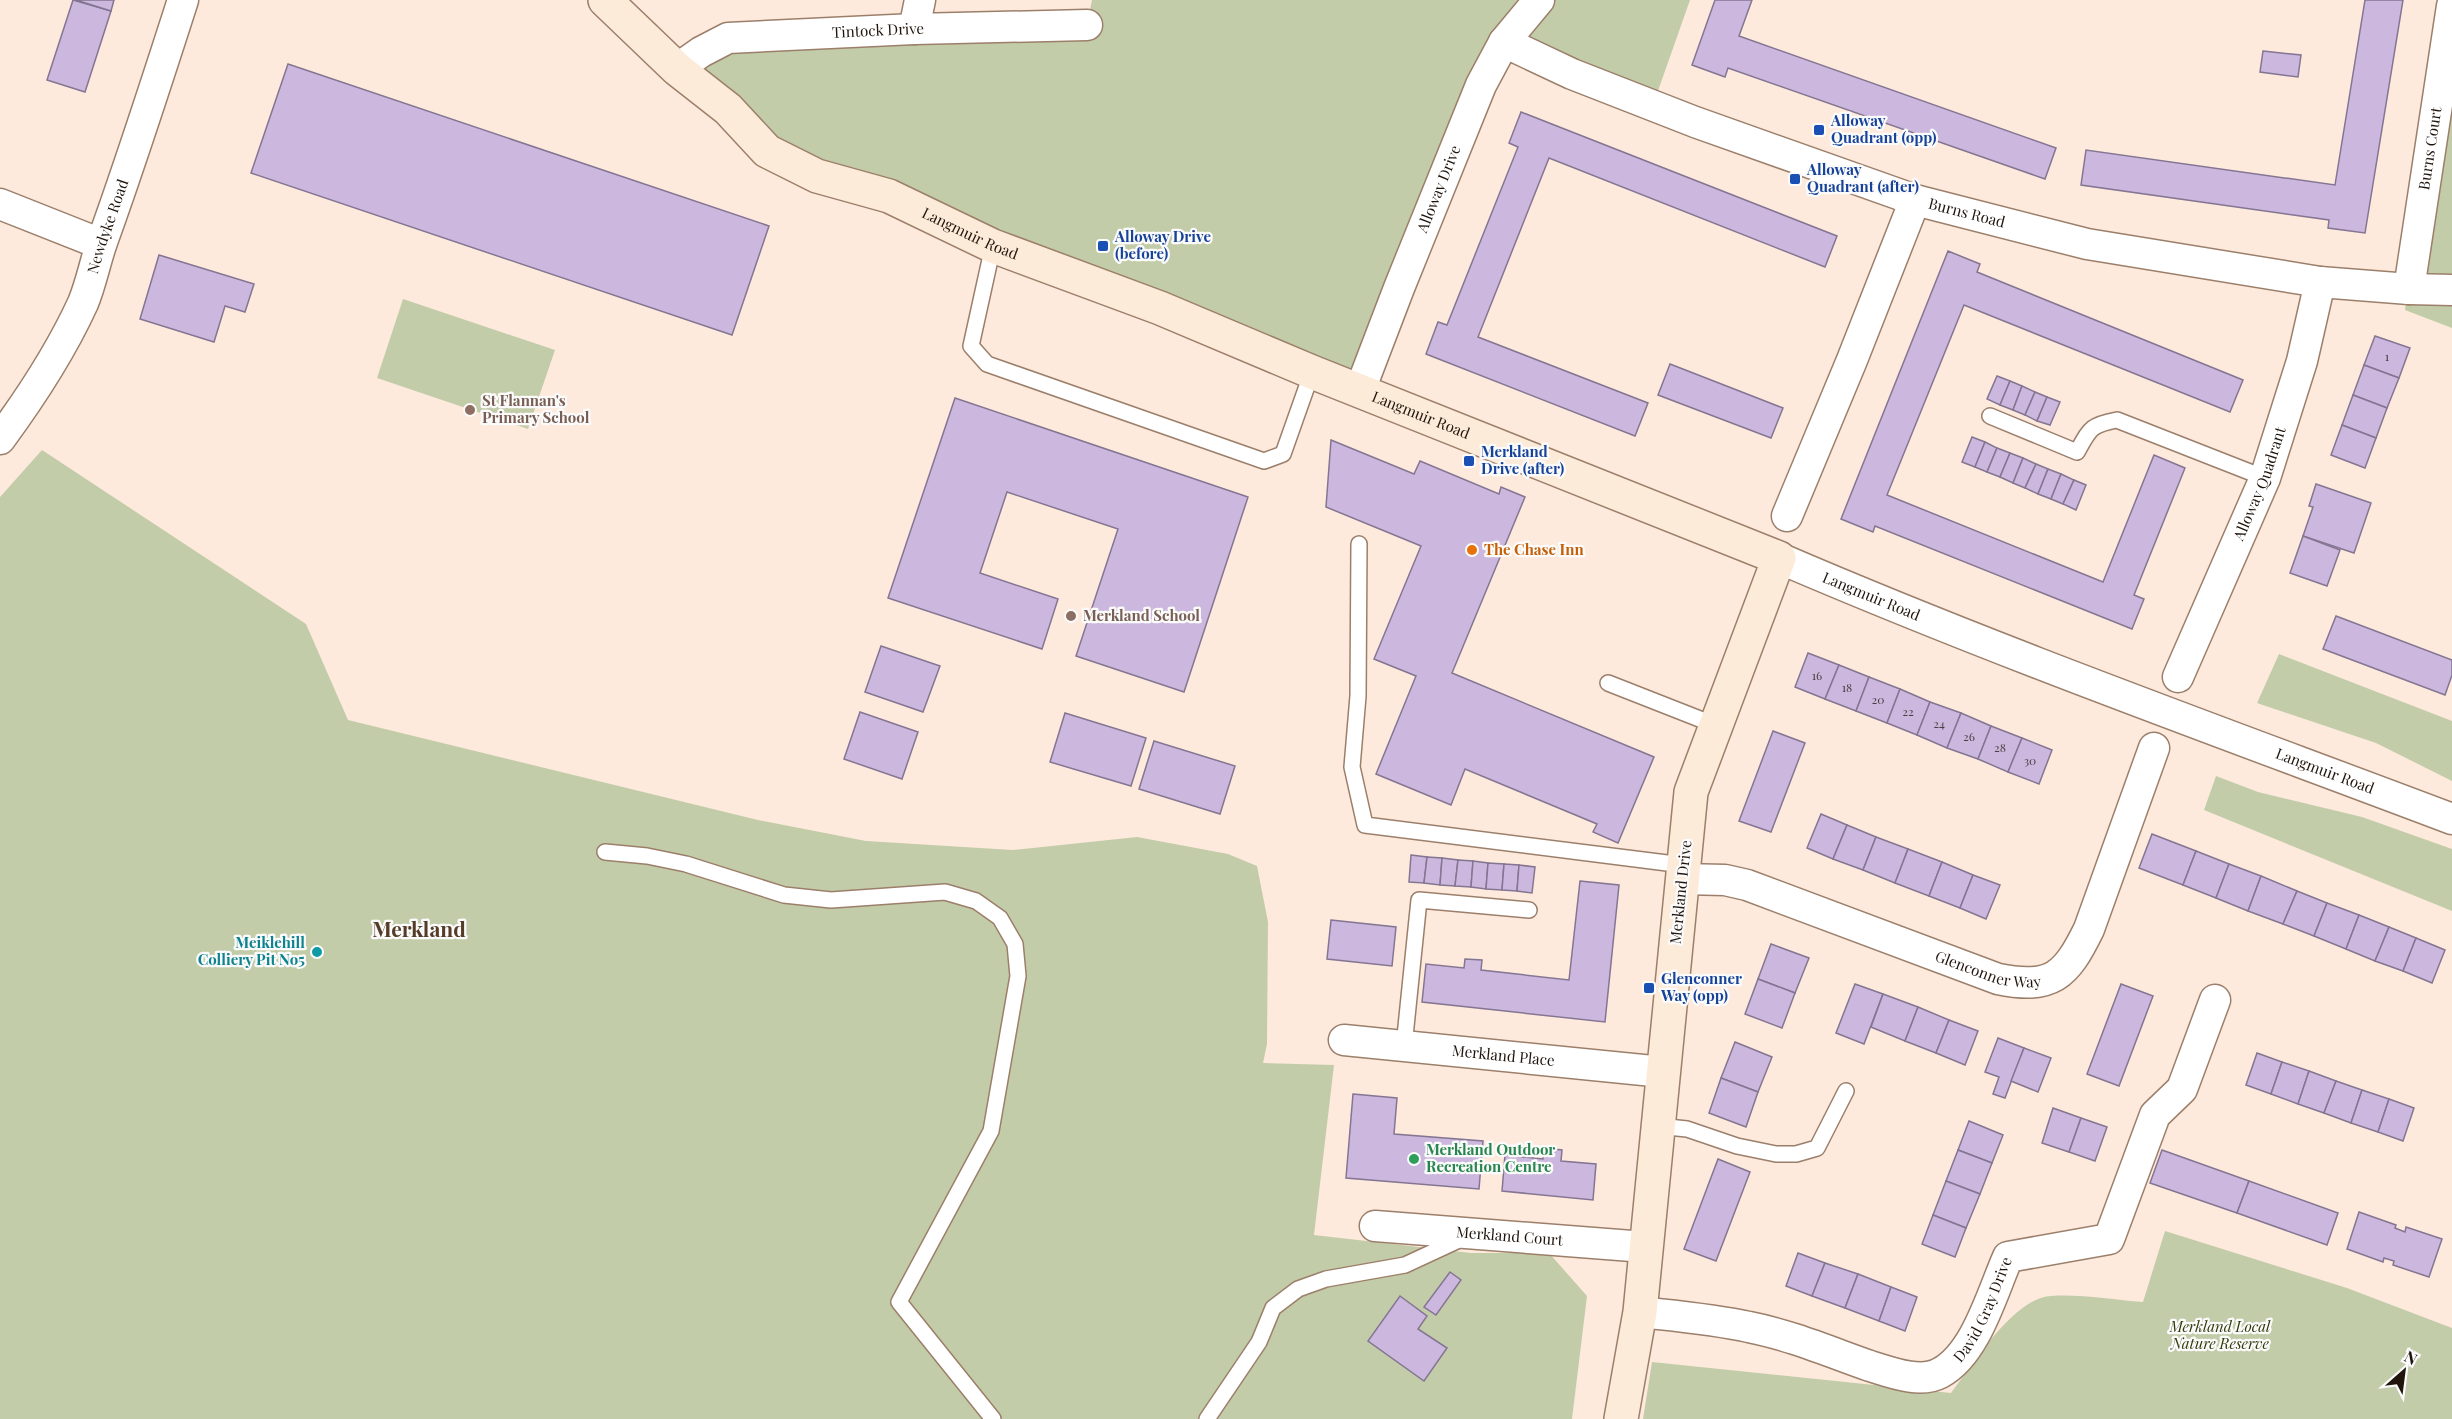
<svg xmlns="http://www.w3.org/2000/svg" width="2452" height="1419" viewBox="0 0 2452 1419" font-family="'Playfair Display',serif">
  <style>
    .green { fill: #c3cca9 }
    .building { fill: #ccb8de; stroke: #847592; stroke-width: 1.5 }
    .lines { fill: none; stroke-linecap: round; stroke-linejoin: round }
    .lane-casing { stroke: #9c7f6a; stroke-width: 18 }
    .street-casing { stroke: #9c7f6a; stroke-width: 33 }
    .secondary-casing { stroke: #9c7f6a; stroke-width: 36 }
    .lane { stroke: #fff; stroke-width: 15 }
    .street { stroke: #fff; stroke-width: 30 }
    .secondary { stroke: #fdebd9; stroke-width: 33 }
    .transit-dot { fill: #1a4fb4; stroke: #fbfbfb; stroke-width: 2 }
    .education-dot { fill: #8d6e63; stroke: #fbfbfb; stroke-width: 2 }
    .food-dot { fill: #e8710a; stroke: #fbfbfb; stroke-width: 2 }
    .culture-dot { fill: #0f9aa8; stroke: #fbfbfb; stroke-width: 2 }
    .leisure-dot { fill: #2e9e5b; stroke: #fbfbfb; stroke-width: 2 }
    .labels { text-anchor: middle; stroke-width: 4.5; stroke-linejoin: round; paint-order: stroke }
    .number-label { font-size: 12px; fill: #4b3e41 }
    .street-label { font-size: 15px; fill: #20150d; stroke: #fbfbfb }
    .transit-label { font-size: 15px; font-weight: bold; fill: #164399; stroke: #fbfbfb; text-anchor: start }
    .education-label { font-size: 15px; font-weight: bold; fill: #785e54; stroke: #fbfbfb; text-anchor: start }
    .food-label { font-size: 15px; font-weight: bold; fill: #c56008; stroke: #fbfbfb; text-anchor: start }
    .culture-label { font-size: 15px; font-weight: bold; fill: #0d838f; stroke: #fbfbfb; text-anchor: end }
    .leisure-label { font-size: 15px; font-weight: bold; fill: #27864d; stroke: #fbfbfb; text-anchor: start }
    .park-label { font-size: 15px; font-style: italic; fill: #323a09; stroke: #fbfbfb }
    .district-label { font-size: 21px; font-weight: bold; fill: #553c28; stroke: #fbfbfb }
  </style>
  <rect width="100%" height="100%" fill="#fdeadc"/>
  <!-- green -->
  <g class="green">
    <polygon points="1092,0 1690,0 1653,105 1505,42 1360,390 817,176 677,69 701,52 1087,25"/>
    <polygon points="2452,6 2452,328 2405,310"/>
    <polygon points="403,299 555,350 528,429 377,378"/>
    <polygon points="42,450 306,624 348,720 758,820 866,841 1013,850 1137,837 1228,854 1257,866 1268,922 1267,1044 1263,1063 1334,1065 1314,1235 1471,1253 1549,1253 1587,1296 1572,1419 0,1419 0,497"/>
    <polygon points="2279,654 2452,721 2452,781 2376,743 2257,703"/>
    <polygon points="2216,776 2258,792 2362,817 2452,849 2452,911 2204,810"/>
    <path d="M2165 1231 2347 1288 2452 1328V1419H1643L1652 1362 1951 1393C1973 1365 2013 1298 2051 1296 2081 1294 2113 1300 2143 1302Z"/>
  </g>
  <!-- building -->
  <g class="building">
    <polygon points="73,0 111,11 85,92 47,80"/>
    <polygon points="76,0 114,0 111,11"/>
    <polygon points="1715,0 1752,0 1739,36 2056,148 2045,179 1728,68 1725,77 1692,65"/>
    <polygon points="2365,0 2403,0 2365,233 2328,228 2329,220 2081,185 2086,150 2335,185"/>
    <polygon points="2263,51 2301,55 2298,77 2260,72"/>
    <polygon points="288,64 769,226 732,335 251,173"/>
    <polygon points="1521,112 1837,236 1825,267 1549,158 1478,337 1648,403 1635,436 1426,354 1438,322 1447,325 1518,147 1509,143"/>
    <polygon points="1948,251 1980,264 1977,272 2243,380 2230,412 1964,305 1887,495 2103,582 2154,455 2185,468 2134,595 2144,599 2132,629 1875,526 1873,532 1841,519"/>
    <polygon points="159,255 254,284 245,312 225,306 214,342 140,319"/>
    <polygon points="2375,336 2410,348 2399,378 2364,365"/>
    <polygon points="1670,364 1783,408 1771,438 1658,395"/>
    <polygon points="2364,365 2399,378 2387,408 2353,395"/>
    <polygon points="1997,376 2010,381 2000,405 1987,399"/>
    <polygon points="2010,381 2022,386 2013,410 2000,405"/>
    <polygon points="2022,386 2035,392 2025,415 2013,410"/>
    <polygon points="2035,392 2047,397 2037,421 2025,415"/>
    <polygon points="2353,395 2387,408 2376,438 2342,425"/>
    <polygon points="2047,397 2060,402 2050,425 2037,421"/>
    <polygon points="955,398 1248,497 1184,692 1076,656 1118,529 1007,492 980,573 1058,599 1042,649 888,598"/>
    <polygon points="2342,425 2376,438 2365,468 2331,455"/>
    <polygon points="1972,437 1985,442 1975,467 1962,462"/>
    <polygon points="1331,440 1414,474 1420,461 1499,494 1501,487 1525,497 1452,673 1654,757 1618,843 1593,832 1597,824 1465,769 1451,805 1376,774 1416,676 1374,659 1421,546 1326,507"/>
    <polygon points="1985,442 1997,448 1987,472 1975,467"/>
    <polygon points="1997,448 2010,453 2000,477 1987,472"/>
    <polygon points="2010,453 2023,458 2013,483 2000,477"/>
    <polygon points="2023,458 2036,464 2025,488 2013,483"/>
    <polygon points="2036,464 2048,469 2038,494 2025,488"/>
    <polygon points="2048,469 2061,474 2051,499 2038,494"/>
    <polygon points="2061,474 2074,480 2063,504 2051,499"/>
    <polygon points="2074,480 2086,485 2076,510 2063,504"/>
    <polygon points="2316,484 2371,503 2354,553 2303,536 2313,507 2309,506"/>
    <polygon points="2303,536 2340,550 2327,586 2290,573"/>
    <polygon points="2336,616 2452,660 2452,675 2445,695 2323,649"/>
    <polygon points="881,646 940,666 923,712 865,692"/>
    <polygon points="1808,653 1839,665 1825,699 1795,687"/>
    <polygon points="1839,665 1869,677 1856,711 1825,699"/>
    <polygon points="1869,677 1900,689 1887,723 1856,711"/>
    <polygon points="1900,689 1930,702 1917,735 1887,723"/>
    <polygon points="1930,702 1961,713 1947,748 1917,735"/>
    <polygon points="860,712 918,732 902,779 844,759"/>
    <polygon points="1065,713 1146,738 1131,786 1050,762"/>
    <polygon points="1961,713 1991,726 1978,759 1947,748"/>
    <polygon points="1991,726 2022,738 2008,772 1978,759"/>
    <polygon points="1773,731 1805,743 1771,832 1739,821"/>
    <polygon points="2022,738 2052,750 2039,784 2008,772"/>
    <polygon points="1154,741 1235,766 1220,814 1139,789"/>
    <polygon points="1821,814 1847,825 1833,859 1807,848"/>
    <polygon points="1847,825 1876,837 1863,870 1833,859"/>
    <polygon points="2152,834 2196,851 2183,885 2139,868"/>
    <polygon points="1876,837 1908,849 1895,883 1863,870"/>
    <polygon points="1908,849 1942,862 1929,896 1895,883"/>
    <polygon points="2196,851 2229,864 2216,898 2183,885"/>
    <polygon points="1411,855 1427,857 1424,883 1409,882"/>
    <polygon points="1427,857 1442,858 1440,885 1424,883"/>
    <polygon points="1442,858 1458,860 1455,886 1440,885"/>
    <polygon points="1458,860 1473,861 1471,887 1455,886"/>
    <polygon points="1473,861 1488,863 1486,889 1471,887"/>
    <polygon points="1942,862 1973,875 1960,908 1929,896"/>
    <polygon points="1488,863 1504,864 1502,890 1486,889"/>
    <polygon points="1504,864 1519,865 1517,891 1502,890"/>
    <polygon points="2229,864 2261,876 2248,911 2216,898"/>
    <polygon points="1519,865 1535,867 1532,893 1517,891"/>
    <polygon points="1973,875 2000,885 1986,919 1960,908"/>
    <polygon points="2261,876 2297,891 2283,924 2248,911"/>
    <polygon points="1580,881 1619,885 1605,1022 1422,1002 1426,964 1464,968 1465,959 1482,960 1481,970 1569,980"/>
    <polygon points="2297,891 2327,903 2314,936 2283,924"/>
    <polygon points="2327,903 2359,915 2346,949 2314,936"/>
    <polygon points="2359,915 2389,927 2375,961 2346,949"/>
    <polygon points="1331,920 1396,927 1392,966 1327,959"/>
    <polygon points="2389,927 2416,938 2403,971 2375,961"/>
    <polygon points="2416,938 2445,950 2432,983 2403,971"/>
    <polygon points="1771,944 1809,958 1795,993 1758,979"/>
    <polygon points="1758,979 1795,993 1782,1028 1745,1014"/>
    <polygon points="1855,984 1883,994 1864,1044 1836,1033"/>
    <polygon points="2121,984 2153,996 2119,1086 2087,1074"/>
    <polygon points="1883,994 1918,1007 1905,1041 1871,1027"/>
    <polygon points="1918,1007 1949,1020 1936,1053 1905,1041"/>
    <polygon points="1949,1020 1978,1031 1965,1065 1936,1053"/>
    <polygon points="1998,1038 2024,1048 2005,1098 1993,1094 1999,1077 1985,1072"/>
    <polygon points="1735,1042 1772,1057 1758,1092 1721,1078"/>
    <polygon points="2024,1048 2051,1058 2038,1092 2011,1081"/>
    <polygon points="2257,1053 2282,1062 2271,1094 2246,1085"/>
    <polygon points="2282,1062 2309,1071 2298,1104 2271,1094"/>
    <polygon points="2309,1071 2336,1081 2324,1113 2298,1104"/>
    <polygon points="1721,1078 1758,1092 1746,1127 1709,1113"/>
    <polygon points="2336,1081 2362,1090 2351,1123 2324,1113"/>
    <polygon points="2362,1090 2389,1099 2378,1132 2351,1123"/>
    <polygon points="1353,1094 1397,1098 1394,1134 1483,1141 1479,1189 1346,1178"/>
    <polygon points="2389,1099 2414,1108 2403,1141 2378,1132"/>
    <polygon points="2053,1108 2081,1118 2069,1152 2042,1143"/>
    <polygon points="2081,1118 2107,1127 2095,1161 2069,1152"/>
    <polygon points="1969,1121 2003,1135 1992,1163 1958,1150"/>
    <polygon points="1544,1148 1562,1150 1561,1161 1596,1164 1593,1200 1502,1191 1505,1155 1543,1159"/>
    <polygon points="1958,1150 1992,1163 1980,1194 1946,1181"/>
    <polygon points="2162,1150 2249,1181 2237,1213 2150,1183"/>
    <polygon points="1718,1159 1750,1172 1716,1261 1684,1249"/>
    <polygon points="1946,1181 1980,1194 1966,1228 1933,1215"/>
    <polygon points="2249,1181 2338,1213 2327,1245 2237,1213"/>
    <polygon points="2359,1212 2396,1225 2395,1228 2405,1232 2406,1227 2442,1239 2429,1277 2393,1265 2394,1261 2384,1258 2383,1262 2347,1249"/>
    <polygon points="1933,1215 1966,1228 1955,1257 1922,1244"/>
    <polygon points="1798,1253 1825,1263 1812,1296 1786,1286"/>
    <polygon points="1825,1263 1858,1274 1845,1308 1812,1296"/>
    <polygon points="1450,1272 1461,1280 1436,1315 1424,1307"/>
    <polygon points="1858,1274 1891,1287 1879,1321 1845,1308"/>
    <polygon points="1891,1287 1917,1297 1905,1331 1879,1321"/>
    <polygon points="1400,1296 1427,1316 1418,1329 1447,1348 1424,1381 1368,1341"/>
  </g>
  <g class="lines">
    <!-- lane casing -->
    <g class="lane-casing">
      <g id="lane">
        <polyline points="993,246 971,346 987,364 1264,461 1283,454 1312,372"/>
        <path d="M1990 416 2077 452C2090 429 2090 425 2117 420L2265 478"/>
        <polyline points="1359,544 1358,696 1352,767 1365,825 1683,865"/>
        <polyline points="1608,683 1715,725"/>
        <polyline points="605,852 647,856 686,864 784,895 831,900 945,892 976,901 1000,918 1015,944 1018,976 991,1131 899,1302 993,1419"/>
        <polyline points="1404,1046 1419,900 1529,910"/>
        <polyline points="1658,1126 1687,1129 1737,1146 1776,1154 1796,1154 1817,1148 1846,1091"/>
        <polyline points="1207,1419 1259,1342 1273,1308 1298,1289 1326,1279 1405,1265 1461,1239"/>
      </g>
    </g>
    <!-- street casing -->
    <g class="street-casing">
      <g id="street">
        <polyline points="914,29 920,0"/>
        <path id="s1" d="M1504 42 1572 74 1695 122 1915 200 2087 244 2320 282 2409 289 2452 290"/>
        <path id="s2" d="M677 69 701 52 728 38 914 29 1087 25"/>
        <polyline points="0,204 101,244"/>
        <path id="s3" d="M2409 289 2452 6"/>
        <path id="s4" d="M1360 390 1399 288 1481 85 1504 42 1539 0"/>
        <path id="s5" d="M0 439C31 397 61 351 83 303 91 284 95 262 102 242 131 162 157 81 183 0"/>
        <polyline points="1787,516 1852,360 1915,200"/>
        <path id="s6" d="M1779 558C2000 653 2227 734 2452 819"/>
        <path id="s7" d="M2178 677 2265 478 2302 361 2320 282"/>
        <path id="s8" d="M1682 879 1725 880 1747 885 1998 979C2052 990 2066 976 2089 929L2154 748"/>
        <path id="s9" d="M1344 1040 1663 1072"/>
        <path id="s10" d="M1375 1226 1645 1247"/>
        <path id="s11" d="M1640 1312C1676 1316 1713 1319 1749 1327 1790 1335 1830 1352 1870 1366 1890 1372 1920 1384 1940 1373 1976 1354 1992 1293 2008 1257L2109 1239 2155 1115 2182 1089 2215 1000"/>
      </g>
    </g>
    <!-- secondary casing -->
    <g class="secondary-casing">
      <g id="secondary">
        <path id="s12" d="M605 0 677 69 728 109 767 151 817 176 889 196 993 246 1160 308 1312 372 1779 558 1691 792 1640 1312 1621 1419"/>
      </g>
    </g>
    <!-- lane -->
    <use href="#lane" class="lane"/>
    <!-- street -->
    <use href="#street" class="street"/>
    <!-- secondary -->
    <use href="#secondary" class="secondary"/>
  </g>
  <!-- markers -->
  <g class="transit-dot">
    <rect x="1813" y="124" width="12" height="12" rx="3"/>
    <rect x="1789" y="173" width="12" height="12" rx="3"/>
    <rect x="1097" y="240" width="12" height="12" rx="3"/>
    <rect x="1463" y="455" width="12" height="12" rx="3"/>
    <rect x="1643" y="982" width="12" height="12" rx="3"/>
  </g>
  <g class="education-dot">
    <circle cx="470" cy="410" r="6"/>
    <circle cx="1071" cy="616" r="6"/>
  </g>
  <circle class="food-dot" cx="1472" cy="550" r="6"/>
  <circle class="culture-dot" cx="317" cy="952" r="6"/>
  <circle class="leisure-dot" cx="1414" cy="1159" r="6"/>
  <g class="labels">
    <!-- number labels -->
    <g class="number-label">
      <text x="2387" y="361">1</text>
      <text x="1817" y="680">16</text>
      <text x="1847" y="692">18</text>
      <text x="1878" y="704">20</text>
      <text x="1908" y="716">22</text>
      <text x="1939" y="728">24</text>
      <text x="1969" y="741">26</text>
      <text x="2000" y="752">28</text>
      <text x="2030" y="765">30</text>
    </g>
    <!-- street labels -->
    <g class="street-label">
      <text dy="5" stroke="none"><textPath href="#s2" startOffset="210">Tintock Drive</textPath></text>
      <text dy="5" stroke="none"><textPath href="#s3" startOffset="142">Burns Court</textPath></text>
      <text dy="5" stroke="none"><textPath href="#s4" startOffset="216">Alloway Drive</textPath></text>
      <text dy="5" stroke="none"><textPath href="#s1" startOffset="494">Burns Road</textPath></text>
      <text dy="5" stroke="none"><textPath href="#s5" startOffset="240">Newdyke Road</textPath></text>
      <text dy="5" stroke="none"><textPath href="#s12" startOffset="442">Langmuir Road</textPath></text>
      <text dy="5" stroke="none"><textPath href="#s12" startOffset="928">Langmuir Road</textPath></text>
      <text dy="5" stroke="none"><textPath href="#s7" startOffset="210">Alloway Quadrant</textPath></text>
      <text dy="5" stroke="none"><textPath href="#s6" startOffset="100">Langmuir Road</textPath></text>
      <text dy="5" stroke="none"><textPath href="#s6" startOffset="586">Langmuir Road</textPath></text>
      <text transform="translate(1681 892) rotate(-84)" y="5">Merkland Drive</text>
      <text dy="5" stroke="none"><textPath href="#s8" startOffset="322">Glenconner Way</textPath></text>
      <text dy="5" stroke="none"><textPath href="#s9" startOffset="160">Merkland Place</textPath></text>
      <text dy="5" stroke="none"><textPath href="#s10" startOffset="135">Merkland Court</textPath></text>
      <text dy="5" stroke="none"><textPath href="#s11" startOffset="388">David Gray Drive</textPath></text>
    </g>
    <!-- transit labels -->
    <g class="transit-label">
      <text x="1831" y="126">Alloway<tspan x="1831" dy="17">Quadrant (opp)</tspan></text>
      <text x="1807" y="175">Alloway<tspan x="1807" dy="17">Quadrant (after)</tspan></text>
      <text x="1115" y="242">Alloway Drive<tspan x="1115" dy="17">(before)</tspan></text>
      <text x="1481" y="457">Merkland<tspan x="1481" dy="17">Drive (after)</tspan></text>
      <text x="1661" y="984">Glenconner<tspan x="1661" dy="17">Way (opp)</tspan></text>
    </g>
    <!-- education labels -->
    <g class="education-label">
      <text x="482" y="406">St Flannan's<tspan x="482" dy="17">Primary School</tspan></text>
      <text x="1083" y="621">Merkland School</text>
    </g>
    <!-- food labels -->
    <g class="food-label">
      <text x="1484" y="555">The Chase Inn</text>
    </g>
    <!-- culture labels -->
    <g class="culture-label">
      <text x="305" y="948">Meiklehill<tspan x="305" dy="17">Colliery Pit No5</tspan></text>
    </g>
    <!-- leisure labels -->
    <g class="leisure-label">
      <text x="1426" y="1155">Merkland Outdoor<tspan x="1426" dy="17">Recreation Centre</tspan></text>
    </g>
    <!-- park labels -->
    <g class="park-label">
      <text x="2220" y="1332">Merkland Local<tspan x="2220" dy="17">Nature Reserve</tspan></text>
    </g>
    <!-- district labels -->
    <g class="district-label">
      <text x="419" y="937">Merkland</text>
    </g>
  </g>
  <!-- north arrow -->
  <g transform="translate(2404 1371) rotate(28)" stroke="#fbfbfb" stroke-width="4.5" paint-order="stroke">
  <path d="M0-4.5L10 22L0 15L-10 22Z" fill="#20150d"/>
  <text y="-9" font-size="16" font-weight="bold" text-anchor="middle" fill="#20150d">N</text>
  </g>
</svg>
